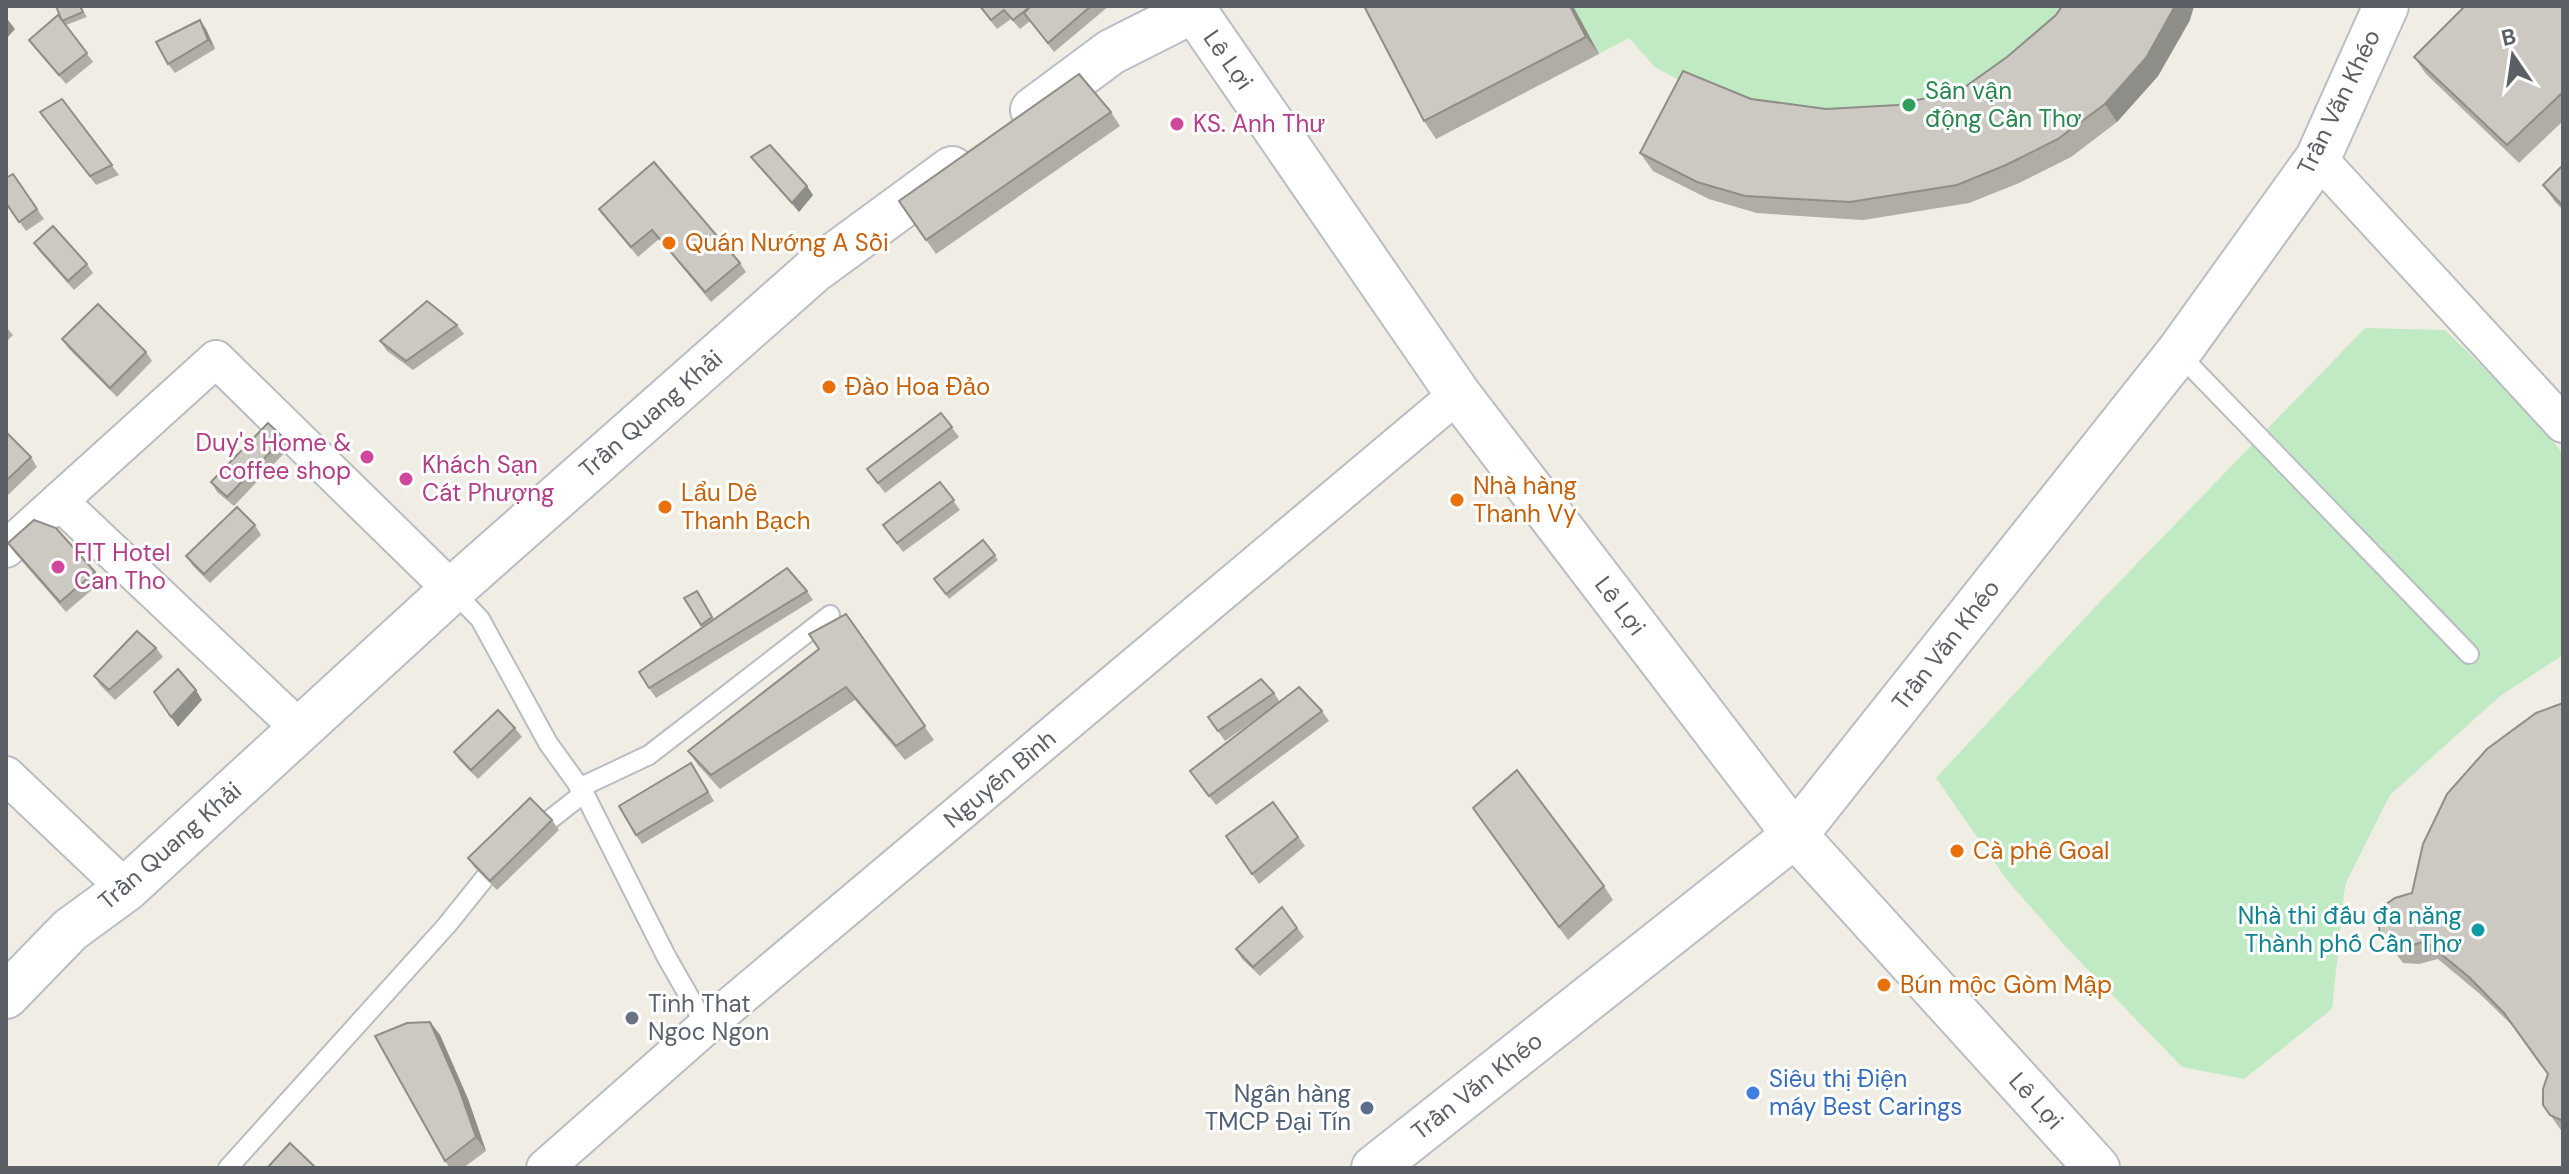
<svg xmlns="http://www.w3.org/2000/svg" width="2569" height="1174" viewBox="0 0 2569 1174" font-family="'DM Sans',sans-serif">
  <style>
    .green { fill: #bfeac3 }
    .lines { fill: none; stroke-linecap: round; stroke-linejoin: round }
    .lane-casing { stroke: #b9bcc1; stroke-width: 22 }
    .street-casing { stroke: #b9bcc1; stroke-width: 40 }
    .secondary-casing { stroke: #babdc4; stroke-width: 48 }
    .lane { stroke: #fff; stroke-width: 18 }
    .street { stroke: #fff; stroke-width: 36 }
    .secondary { stroke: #fff; stroke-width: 44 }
    .wall { fill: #afada6 }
    .shaded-wall { fill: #8e8d87 }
    .building { fill: #cbc9c1; stroke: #8e8d87; stroke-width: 2 }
    .leisure-dot { fill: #2e9e5b; stroke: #fff; stroke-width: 3 }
    .hotel-dot { fill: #d1479c; stroke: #fff; stroke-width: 3 }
    .food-dot { fill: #e8710a; stroke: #fff; stroke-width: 3 }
    .culture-dot { fill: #0f9aa8; stroke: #fff; stroke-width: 3 }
    .worship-dot { fill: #6b7280; stroke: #fff; stroke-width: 3 }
    .shop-dot { fill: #3f7fe0; stroke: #fff; stroke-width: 3 }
    .service-dot { fill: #5c6f8a; stroke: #fff; stroke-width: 3 }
    .labels { text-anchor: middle; stroke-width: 6; stroke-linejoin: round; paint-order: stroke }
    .street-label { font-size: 24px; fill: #5c6066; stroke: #fff }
    .leisure-label { font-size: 24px; fill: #27864d; stroke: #fff; text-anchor: start }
    .hotel-label { font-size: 24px; fill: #b23c85; stroke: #fff; text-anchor: start }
    .food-label { font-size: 24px; fill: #c56008; stroke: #fff; text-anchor: start }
    .culture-label { font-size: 24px; fill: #0d838f; stroke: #fff; text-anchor: end }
    .worship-label { font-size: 24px; fill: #5b616d; stroke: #fff; text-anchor: start }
    .shop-label { font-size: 24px; fill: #366cbe; stroke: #fff; text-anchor: start }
    .service-label { font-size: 24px; fill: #4e5e75; stroke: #fff; text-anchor: end }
  </style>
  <rect width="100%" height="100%" fill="#f0eee4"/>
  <!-- green -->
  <g class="green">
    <polygon points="1368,6 2194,6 2190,20 2158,76 2117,122 2071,157 2019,183 1969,203 1863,220 1757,213 1709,199 1653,171 1695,89 1655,67 1629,38 1436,139"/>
    <polygon points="2365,328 2445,330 2538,421 2563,454 2563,655 2500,696 2390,795 2345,885 2332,1009 2244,1079 2182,1067 2065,946 2007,880 1936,778 2096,606"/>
  </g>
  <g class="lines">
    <!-- lane casing -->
    <g class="lane-casing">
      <g id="lane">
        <polyline points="2178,353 2469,654"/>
        <polyline points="452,590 480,619 548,743 584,793 666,956 706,1026"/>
        <polyline points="579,788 649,755 830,615"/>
        <polyline points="533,833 584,793"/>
        <polyline points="228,1168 447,925 500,859"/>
      </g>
    </g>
    <!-- street casing -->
    <g class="street-casing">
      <g id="street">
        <polyline points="2318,158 2563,424"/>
        <polyline points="59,501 301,730"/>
        <polyline points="6,549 216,359 452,590"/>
        <polyline points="6,775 126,889"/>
        <polyline points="545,1168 706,1026 1458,394"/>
      </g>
    </g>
    <!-- secondary casing -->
    <g class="secondary-casing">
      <g id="secondary">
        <polyline points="1191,6 1458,394 1795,835 2097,1168"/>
        <polyline points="1033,110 1111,52 1194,10"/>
        <polyline points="6,996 70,930 126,889 452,590 813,271 952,169"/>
        <polyline points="1374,1168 1795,835 2178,353 2318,158 2386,6"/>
      </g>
    </g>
    <!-- lane -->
    <use href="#lane" class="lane"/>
    <!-- street -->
    <use href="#street" class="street"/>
    <!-- secondary -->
    <use href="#secondary" class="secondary"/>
  </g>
  <!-- wall -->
  <g class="wall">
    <polygon points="80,6 87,17 66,25 93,62 66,84 29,40 62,21"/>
    <polygon points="979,6 1109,6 1054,52 1030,21 1020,29 1011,19 997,29"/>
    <polygon points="1364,6 1573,6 1599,54 1436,139 1424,121"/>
    <polygon points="2563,6 2563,121 2519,163 2426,74 2414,57"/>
    <polygon points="2056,15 2190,20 2158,76 2117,122 2071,157 2019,183 1969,203 1863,220 1757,213 1709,199 1653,171 1640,153 1751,99 1826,109 1898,105 1962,89 2007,57"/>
    <polygon points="200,20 206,29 215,49 175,73 168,64"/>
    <polygon points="62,99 119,175 96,185 47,121"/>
    <polygon points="1111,112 1120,126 936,254 899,201"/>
    <polygon points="751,157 813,195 799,212 758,166"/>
    <polygon points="2563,165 2563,210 2555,202 2543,185"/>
    <polygon points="13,174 44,219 26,231 6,203"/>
    <polygon points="599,209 740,263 746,272 711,302 659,239 638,257"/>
    <polygon points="34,243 87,264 93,273 74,290 40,252"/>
    <polygon points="457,325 464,334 413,370 387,351 380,341"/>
    <polygon points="6,327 13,335 6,342"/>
    <polygon points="62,339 146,352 152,361 117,397 69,349"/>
    <polygon points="941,413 959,437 885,493 867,469"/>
    <polygon points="6,432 31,457 37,467 6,497"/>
    <polygon points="284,438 290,447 234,506 217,492 211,482"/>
    <polygon points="940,482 960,510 903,552 883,525"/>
    <polygon points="255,525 261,535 210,583 193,566 186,556"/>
    <polygon points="983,540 998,560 949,599 934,579"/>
    <polygon points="8,543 95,572 101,582 66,612 14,552"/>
    <polygon points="697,591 714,619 807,591 813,600 656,698 649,688 702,627 684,598"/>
    <polygon points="846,614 934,740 905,760 855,700 720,789 698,765 688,751 819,649"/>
    <polygon points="156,648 163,657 115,700 101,686 94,676"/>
    <polygon points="1274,693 1280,702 1322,711 1329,721 1216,805 1190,771 1269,710 1225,741 1208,717"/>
    <polygon points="2563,703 2563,1133 2543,1105 2548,1074 2517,1030 2481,995 2438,959 2419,964 2403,963 2380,932"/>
    <polygon points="515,728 522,737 478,779 460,761 454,752"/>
    <polygon points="691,763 714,801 642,844 636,835"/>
    <polygon points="1273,802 1305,846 1259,884 1226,836"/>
    <polygon points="1473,808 1604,886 1613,900 1568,940"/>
    <polygon points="552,820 559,830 497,890 474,867 468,858"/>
    <polygon points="1282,907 1304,937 1260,976 1242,959 1236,949"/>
    <polygon points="430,1022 440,1035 468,1099 486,1151 463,1168 450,1168 445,1161"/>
  </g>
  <!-- shaded-wall -->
  <g class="shaded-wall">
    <polygon points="1570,6 1573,6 1599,54 1586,37"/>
    <polygon points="2175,6 2194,6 2190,20 2158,76 2117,122 2105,104"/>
    <polygon points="8,20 15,29 6,39 6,22"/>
    <polygon points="200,20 206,29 215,49 208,40"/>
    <polygon points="807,186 813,195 799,212 792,203"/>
    <polygon points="196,690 202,700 178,727 171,717"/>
    <polygon points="430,1022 440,1035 468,1099 486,1151 476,1137"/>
  </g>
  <!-- building -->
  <g class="building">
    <polygon points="56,6 80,6 83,12 62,21"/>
    <polygon points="980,6 1031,6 1013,20 1004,10 991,20"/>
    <polygon points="1031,6 1091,6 1048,43 1024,13"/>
    <polygon points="1364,6 1570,6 1586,37 1424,121"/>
    <polygon points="2062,6 2175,6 2146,58 2105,104 2058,139 2006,165 1957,185 1850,202 1745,196 1697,182 1640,153 1683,71 1751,99 1826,109 1898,105 1962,89 2007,57 2056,15"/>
    <polygon points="2465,6 2563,6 2563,92 2507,145 2414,57"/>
    <polygon points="58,15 87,53 59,75 29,40"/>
    <polygon points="200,20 208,40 168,64 156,42"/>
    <polygon points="1079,74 1111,112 926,240 899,201"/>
    <polygon points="62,99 112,165 90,176 40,112"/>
    <polygon points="770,145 807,186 792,203 751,157"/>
    <polygon points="654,162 740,263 705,292 652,230 631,247 599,209"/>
    <polygon points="2563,165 2563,206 2543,185"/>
    <polygon points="13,174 37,209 19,222 6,203 6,178"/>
    <polygon points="53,226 87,264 68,281 34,243"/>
    <polygon points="427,301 457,325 406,361 380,341"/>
    <polygon points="98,304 146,352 110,388 62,339"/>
    <polygon points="941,413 952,427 878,483 867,469"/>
    <polygon points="268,423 284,438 227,497 211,482"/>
    <polygon points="6,432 31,457 6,481"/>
    <polygon points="940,482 954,500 897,543 883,525"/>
    <polygon points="237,507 255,525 204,574 186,556"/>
    <polygon points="34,520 56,528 95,572 60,602 8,543"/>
    <polygon points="983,540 995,555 946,594 934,579"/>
    <polygon points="787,568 807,591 649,688 639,672"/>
    <polygon points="697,591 712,617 701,625 684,598"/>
    <polygon points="846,614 925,726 896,746 846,687 711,775 688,751 819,649 809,634"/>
    <polygon points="137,631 156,648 109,690 94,676"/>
    <polygon points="178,669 196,690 171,717 154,692"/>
    <polygon points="1261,679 1274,693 1218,731 1208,717"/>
    <polygon points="1299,687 1322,711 1209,796 1190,771"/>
    <polygon points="2563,703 2563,1121 2550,1115 2543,1105 2543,1089 2548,1074 2504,1013 2469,977 2425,941 2407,947 2390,945 2380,932 2377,919 2382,907 2395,898 2412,893 2423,844 2447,794 2487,749 2536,713"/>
    <polygon points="498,710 515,728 471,770 454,752"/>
    <polygon points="691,763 708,792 636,835 619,806"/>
    <polygon points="1517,770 1604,886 1559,927 1473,808"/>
    <polygon points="530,798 552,820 490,881 468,858"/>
    <polygon points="1273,802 1298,837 1252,874 1226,836"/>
    <polygon points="1282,907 1297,928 1253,967 1236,949"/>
    <polygon points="430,1022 458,1086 476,1137 445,1161 375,1036 407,1023"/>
    <polygon points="290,1143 316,1168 267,1168"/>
  </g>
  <!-- markers -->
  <circle class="leisure-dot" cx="1909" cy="105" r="8"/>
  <g class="hotel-dot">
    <circle cx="1177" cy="124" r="8"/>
    <circle cx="367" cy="457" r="8"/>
    <circle cx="406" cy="479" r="8"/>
    <circle cx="58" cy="567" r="8"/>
  </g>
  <g class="food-dot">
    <circle cx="669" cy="243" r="8"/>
    <circle cx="829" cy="387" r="8"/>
    <circle cx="1457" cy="500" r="8"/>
    <circle cx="665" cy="507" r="8"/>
    <circle cx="1957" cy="851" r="8"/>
    <circle cx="1884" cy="985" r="8"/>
  </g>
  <circle class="culture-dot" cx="2478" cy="930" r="8"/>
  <circle class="worship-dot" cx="632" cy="1018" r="8"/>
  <circle class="shop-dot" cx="1753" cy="1093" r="8"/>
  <circle class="service-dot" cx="1367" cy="1108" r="8"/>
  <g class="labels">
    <!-- street labels -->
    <g class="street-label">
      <text transform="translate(1228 60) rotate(55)" y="8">Lê Lợi</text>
      <text transform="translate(2339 102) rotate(-64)" y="8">Trần Văn Khéo</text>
      <text transform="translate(651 414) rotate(-41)" y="8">Trần Quang Khải</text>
      <text transform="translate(1620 606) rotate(53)" y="8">Lê Lợi</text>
      <text transform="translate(1946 645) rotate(-52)" y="8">Trần Văn Khéo</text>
      <text transform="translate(1000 779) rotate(-40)" y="8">Nguyễn Bình</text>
      <text transform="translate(170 846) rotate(-41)" y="8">Trần Quang Khải</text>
      <text transform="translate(1477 1086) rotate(-38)" y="8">Trần Văn Khéo</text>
      <text transform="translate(2036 1101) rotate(48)" y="8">Lê Lợi</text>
    </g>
    <!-- leisure labels -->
    <g class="leisure-label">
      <text x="1925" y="99">Sân vận<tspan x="1925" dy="28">động Cần Thơ</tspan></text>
    </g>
    <!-- hotel labels -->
    <g class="hotel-label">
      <text x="1193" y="132">KS. Anh Thư</text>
      <text x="351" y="451" text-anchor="end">Duy's Home &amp;<tspan x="351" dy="28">coffee shop</tspan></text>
      <text x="422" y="473">Khách Sạn<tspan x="422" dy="28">Cát Phượng</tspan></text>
      <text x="74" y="561">FIT Hotel<tspan x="74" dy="28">Can Tho</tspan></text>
    </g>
    <!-- food labels -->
    <g class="food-label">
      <text x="685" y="251">Quán Nướng A Sồi</text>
      <text x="845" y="395">Đào Hoa Đảo</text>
      <text x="1473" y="494">Nhà hàng<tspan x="1473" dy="28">Thanh Vy</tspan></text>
      <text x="681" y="501">Lẩu Dê<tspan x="681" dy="28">Thanh Bạch</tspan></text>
      <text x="1973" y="859">Cà phê Goal</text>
      <text x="1900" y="993">Bún mộc Gòm Mập</text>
    </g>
    <!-- culture labels -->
    <g class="culture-label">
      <text x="2462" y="924">Nhà thi đấu đa năng<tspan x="2462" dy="28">Thành phố Cần Thơ</tspan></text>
    </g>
    <!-- worship labels -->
    <g class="worship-label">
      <text x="648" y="1012">Tinh That<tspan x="648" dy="28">Ngoc Ngon</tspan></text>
    </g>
    <!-- shop labels -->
    <g class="shop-label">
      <text x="1769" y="1087">Siêu thị Điện<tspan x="1769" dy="28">máy Best Carings</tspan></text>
    </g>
    <!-- service labels -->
    <g class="service-label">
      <text x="1351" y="1102">Ngân hàng<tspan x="1351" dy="28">TMCP Đại Tín</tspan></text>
    </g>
  </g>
  <!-- border -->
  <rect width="2569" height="1174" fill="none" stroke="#5c6066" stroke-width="16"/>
  <!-- north arrow -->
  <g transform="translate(2513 56) rotate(347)" stroke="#ffffff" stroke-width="6" paint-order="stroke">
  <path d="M0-6L14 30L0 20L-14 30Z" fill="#5c6066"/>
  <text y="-12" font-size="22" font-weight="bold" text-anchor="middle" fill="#5c6066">B</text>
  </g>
</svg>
